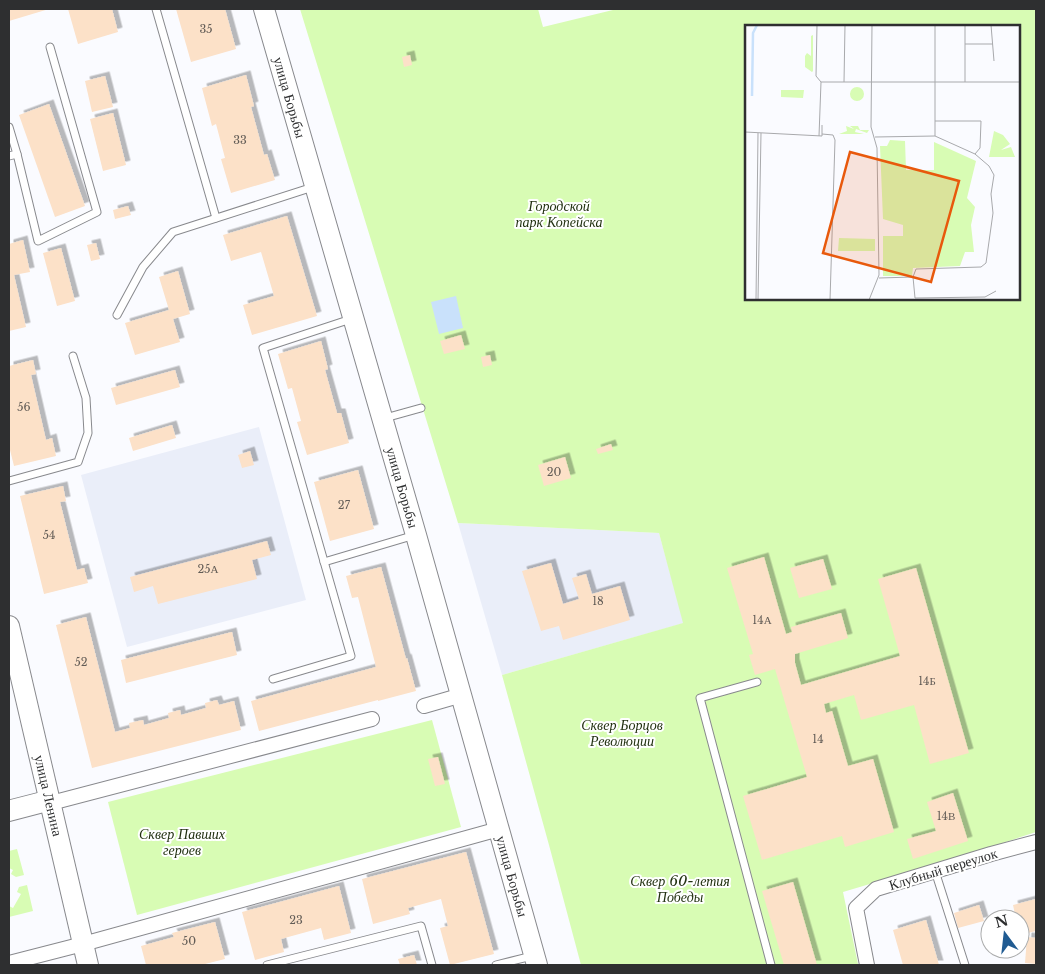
<svg xmlns="http://www.w3.org/2000/svg" width="1045" height="974" viewBox="0 0 1045 974" font-family="'Libre Baskerville',serif">
  <style>
    .built { fill: #eaeef9 }
    .green { fill: #d8fcb4; fill-rule: evenodd }
    .water { fill: #c9e1fb }
    .building { fill: #fce1c8; filter: url(#shadow) }
    .lines { fill: none; stroke-linecap: round; stroke-linejoin: round }
    .lane-casing { stroke: #88898d; stroke-width: 9 }
    .street-casing { stroke: #88898d; stroke-width: 16 }
    .secondary-casing { stroke: #88898d; stroke-width: 22 }
    .lane { stroke: #fff; stroke-width: 7 }
    .street { stroke: #fff; stroke-width: 14 }
    .secondary { stroke: #fff; stroke-width: 20 }
    .labels { text-anchor: middle; stroke-width: 4; stroke-linejoin: round; paint-order: stroke }
    .number-label { font-size: 11px; fill: #625c56 }
    .street-label { font-size: 14px; fill: #2e2f30; stroke: #fff }
    .park-label { font-size: 14px; font-style: italic; fill: #223111; stroke: #fff }
    .inset-river { fill: none; stroke: #c9e1fb; stroke-width: 2.5 }
    .inset-road { fill: none; stroke: #a8a9ac; stroke-width: 1 }
    .view { fill: #e8590c; fill-opacity: 0.15; stroke: #e8590c; stroke-width: 2.5 }
    .inset-edge { fill: none; stroke: #2e2f30; stroke-width: 2.5 }
  </style>
  <defs>
    <filter id="shadow"><feDropShadow dx="4.5" dy="-4.5" stdDeviation="0" flood-color="#0004"/></filter>
  </defs>
  <rect width="100%" height="100%" fill="#fafbff"/>
  <!-- built -->
  <g class="built">
    <polygon points="259,427 306,600 127,647 81,475"/>
    <polygon points="458,523 659,533 684,623 502,675"/>
  </g>
  <!-- green -->
  <g class="green">
    <path d="M300 9H538L543 27 617 9H1036V832L957 858 843 892 858 964 581 965 549 845 502 675 683 623 659 533 458 523ZM746 26H1019V299H746Z"/>
    <polygon points="432,720 461,827 137,915 108,802"/>
    <polygon points="17,849 24,875 16,877 11,874 13,870 9,868 9,851"/>
    <polygon points="27,885 33,911 9,917 9,906 13,908 21,894 17,892 19,887"/>
  </g>
  <!-- water -->
  <polygon class="water" points="456,296 463,328 439,334 431,302"/>
  <!-- building -->
  <g class="building">
    <polygon points="9,9 49,9 9,21"/>
    <polygon points="68,9 112,9 118,32 78,44"/>
    <polygon points="176,9 225,9 236,49 191,62"/>
    <polygon points="410,55 412,65 404,67 402,57"/>
    <polygon points="246,75 254,106 251,107 264,155 267,154 275,180 231,193 221,159 225,158 216,124 212,126 202,88"/>
    <polygon points="105,76 113,107 92,112 85,81"/>
    <polygon points="49,104 85,206 55,217 19,115"/>
    <polygon points="113,113 126,165 103,171 90,119"/>
    <polygon points="128,206 131,215 115,219 113,210"/>
    <polygon points="287,216 317,316 252,335 243,305 274,296 261,252 231,261 223,235"/>
    <polygon points="23,240 30,272 14,275 26,327 9,331 9,244"/>
    <polygon points="96,243 100,259 91,261 87,245"/>
    <polygon points="61,248 75,301 57,306 43,253"/>
    <polygon points="178,271 190,314 173,319 180,342 135,355 125,323 169,310 159,277"/>
    <polygon points="461,335 465,349 444,354 440,341"/>
    <polygon points="321,341 328,369 325,370 337,413 341,413 349,443 307,455 297,422 301,421 292,388 288,389 278,354"/>
    <polygon points="490,355 492,365 483,367 481,357"/>
    <polygon points="33,360 36,374 31,375 46,440 52,438 56,456 14,466 9,446 9,366"/>
    <polygon points="175,370 180,387 116,405 111,388"/>
    <polygon points="172,425 176,438 133,451 129,438"/>
    <polygon points="611,444 613,450 598,454 596,449"/>
    <polygon points="250,451 254,465 242,468 238,455"/>
    <polygon points="565,457 571,478 544,486 538,465"/>
    <polygon points="358,470 374,529 330,541 314,482"/>
    <polygon points="63,486 66,501 60,502 77,570 84,568 88,583 44,594 20,496"/>
    <polygon points="267,541 271,555 252,560 257,579 158,604 153,586 134,592 130,577"/>
    <polygon points="764,557 786,634 792,632 791,627 841,613 848,638 795,654 795,663 801,685 900,656 878,579 916,568 969,753 930,764 914,705 861,720 854,695 824,704 826,713 832,711 848,766 873,759 894,832 845,847 842,836 762,860 743,796 807,777 775,669 755,675 749,655 753,654 727,568"/>
    <polygon points="823,559 832,589 799,598 790,568"/>
    <polygon points="551,563 563,604 579,599 572,578 586,574 592,594 620,586 630,620 563,640 559,626 541,631 522,571"/>
    <polygon points="381,567 406,659 407,658 416,691 378,701 378,700 259,731 251,701 376,667 358,597 352,598 346,576"/>
    <polygon points="86,617 115,732 130,728 129,723 143,720 144,725 169,718 168,713 180,710 181,715 206,708 205,703 217,700 219,705 234,701 241,730 92,768 56,625"/>
    <polygon points="232,632 237,655 126,683 121,660"/>
    <polygon points="438,757 445,784 435,786 428,759"/>
    <polygon points="953,793 968,841 913,859 907,839 936,831 927,802"/>
    <polygon points="466,852 494,954 450,965 440,928 448,926 441,899 408,908 410,914 373,924 362,879"/>
    <polygon points="793,882 817,965 784,965 762,891"/>
    <polygon points="339,886 351,933 324,940 321,928 281,939 284,952 255,960 242,912"/>
    <polygon points="1036,899 1036,931 1020,935 1020,919 1016,919 1013,905"/>
    <polygon points="979,905 984,921 958,928 954,913"/>
    <polygon points="926,920 939,965 903,965 893,930"/>
    <polygon points="215,922 225,959 201,965 146,965 141,946 174,937 172,933"/>
    <polygon points="1027,937 1036,938 1036,964 1025,963"/>
    <polygon points="414,955 417,965 400,965 398,959"/>
  </g>
  <g class="lines">
    <!-- lane casing -->
    <g class="lane-casing">
      <g id="lane">
        <polyline points="156,9 216,218"/>
        <polyline points="9,127 17,154"/>
        <polyline points="9,156 17,154 38,241 97,212 50,47"/>
        <polyline points="117,315 143,267 173,232 313,187"/>
        <polyline points="385,418 421,408"/>
        <polyline points="9,481 78,462 88,433 86,398 73,356"/>
        <polyline points="324,562 415,535"/>
        <polyline points="273,679 351,656 263,348 351,319"/>
        <polyline points="757,682 700,698 771,965"/>
        <polyline points="9,804 48,794"/>
        <polyline points="935,871 965,965"/>
        <polyline points="267,965 421,926 432,965"/>
        <polyline points="496,965 532,956"/>
      </g>
    </g>
    <!-- street casing -->
    <g class="street-casing">
      <g id="street">
        <polyline points="424,706 462,695"/>
        <polyline points="9,814 372,719"/>
        <polyline points="9,963 83,944 499,829"/>
        <polyline points="867,965 856,908 876,889 991,854 1036,842"/>
      </g>
    </g>
    <!-- secondary casing -->
    <g class="secondary-casing">
      <g id="secondary">
        <path id="s1" d="M264 9 416 535 537 965"/>
        <path id="s2" d="M9 626 88 965"/>
      </g>
    </g>
    <!-- lane -->
    <use href="#lane" class="lane"/>
    <!-- street -->
    <use href="#street" class="street"/>
    <!-- secondary -->
    <use href="#secondary" class="secondary"/>
  </g>
  <g class="labels">
    <!-- number labels -->
    <g class="number-label">
      <text x="206" y="33">35</text>
      <text x="240" y="144">33</text>
      <text x="24" y="411">56</text>
      <text x="554" y="476">20</text>
      <text x="344" y="509">27</text>
      <text x="49" y="539">54</text>
      <text x="208" y="573">25А</text>
      <text x="598" y="605">18</text>
      <text x="762" y="624">14А</text>
      <text x="81" y="666">52</text>
      <text x="927" y="685">14Б</text>
      <text x="818" y="743">14</text>
      <text x="946" y="820">14В</text>
      <text x="296" y="924">23</text>
      <text x="189" y="945">50</text>
    </g>
    <!-- street labels -->
    <g class="street-label">
      <text dy="5" stroke="none"><textPath href="#s1" startOffset="92">улица Борьбы</textPath></text>
      <text dy="5" stroke="none"><textPath href="#s1" startOffset="498">улица Борьбы</textPath></text>
      <text dy="5" stroke="none"><textPath href="#s2" startOffset="174">улица Ленина</textPath></text>
      <text transform="translate(943 869) rotate(-17)" y="5">Клубный переулок</text>
      <text dy="5" stroke="none"><textPath href="#s1" startOffset="902">улица Борьбы</textPath></text>
    </g>
    <!-- park labels -->
    <g class="park-label">
      <text x="559" y="211">Городской<tspan x="559" dy="16">парк Копейска</tspan></text>
      <text x="622" y="730">Сквер Борцов<tspan x="622" dy="16">Революции</tspan></text>
      <text x="182" y="839">Сквер Павших<tspan x="182" dy="16">героев</tspan></text>
      <text x="680" y="886">Сквер 60-летия<tspan x="680" dy="16">Победы</tspan></text>
    </g>
  </g>
  <!-- overview -->
  <g transform="translate(745 25)">
    <rect width="275" height="275" fill="#fafbff"/>
    <path d="M68 10V46L67 47 60 42V31L62 28 66 31V11ZM105 69a7 7 0 1 1 14 0a7 7 0 1 1-14 0ZM36 65H59L58 73 36 72ZM101 101 109 104 105 101H113L115 105H124L122 108 111 104 110 107 119 109H94L102 106ZM249 106 258 110 265 119 256 125 266 122 270 132H244ZM145 115 160 116 161 145H189V117L231 136 222 173 230 182 226 200 229 227H220L215 241 168 243 167 251H138V211H158V200L138 194 135 121H142ZM94 213 130 214V226H93Z" fill="#d8fcb4"/>
    <path class="inset-river" d="M7 71 8 8 12 0"/>
    <path class="inset-road" d="M72 0 71 51 76 57M220 0V57M246 0 249 36M220 19H248M99 57 100 0M190 96H236L235 123 230 129M0 107 77 111V100M77 109 88 110 90 115M74 111 76 57H275M190 111V0M130 112 190 111 230 129 244 141 249 150 246 169 248 188 241 238 236 242 171 244 168 252 170 273 240 272 251 266M134 253 168 252M11 275 13 108M13 275 16 108M85 275 90 115M124 275 134 250 132 123 126 102 127 0"/>
    <path class="view" d="M105 127 214 156 186 257 78 228Z"/>
    <rect width="275" height="275" class="inset-edge"/>
  </g>
  <!-- border -->
  <rect width="1045" height="974" fill="none" stroke="#2e2f30" stroke-width="20"/>
  <!-- north arrow -->
  <g transform="translate(1005 934) rotate(345)"><circle r="24" fill="#ffffff" stroke="#abacac"/>
  <path d="M0-4L9 19L0 12L-9 19Z" fill="#205b92"/>
  <text y="-8" font-size="14" font-weight="bold" text-anchor="middle" fill="#2e2f30">N</text>
  </g>
</svg>
